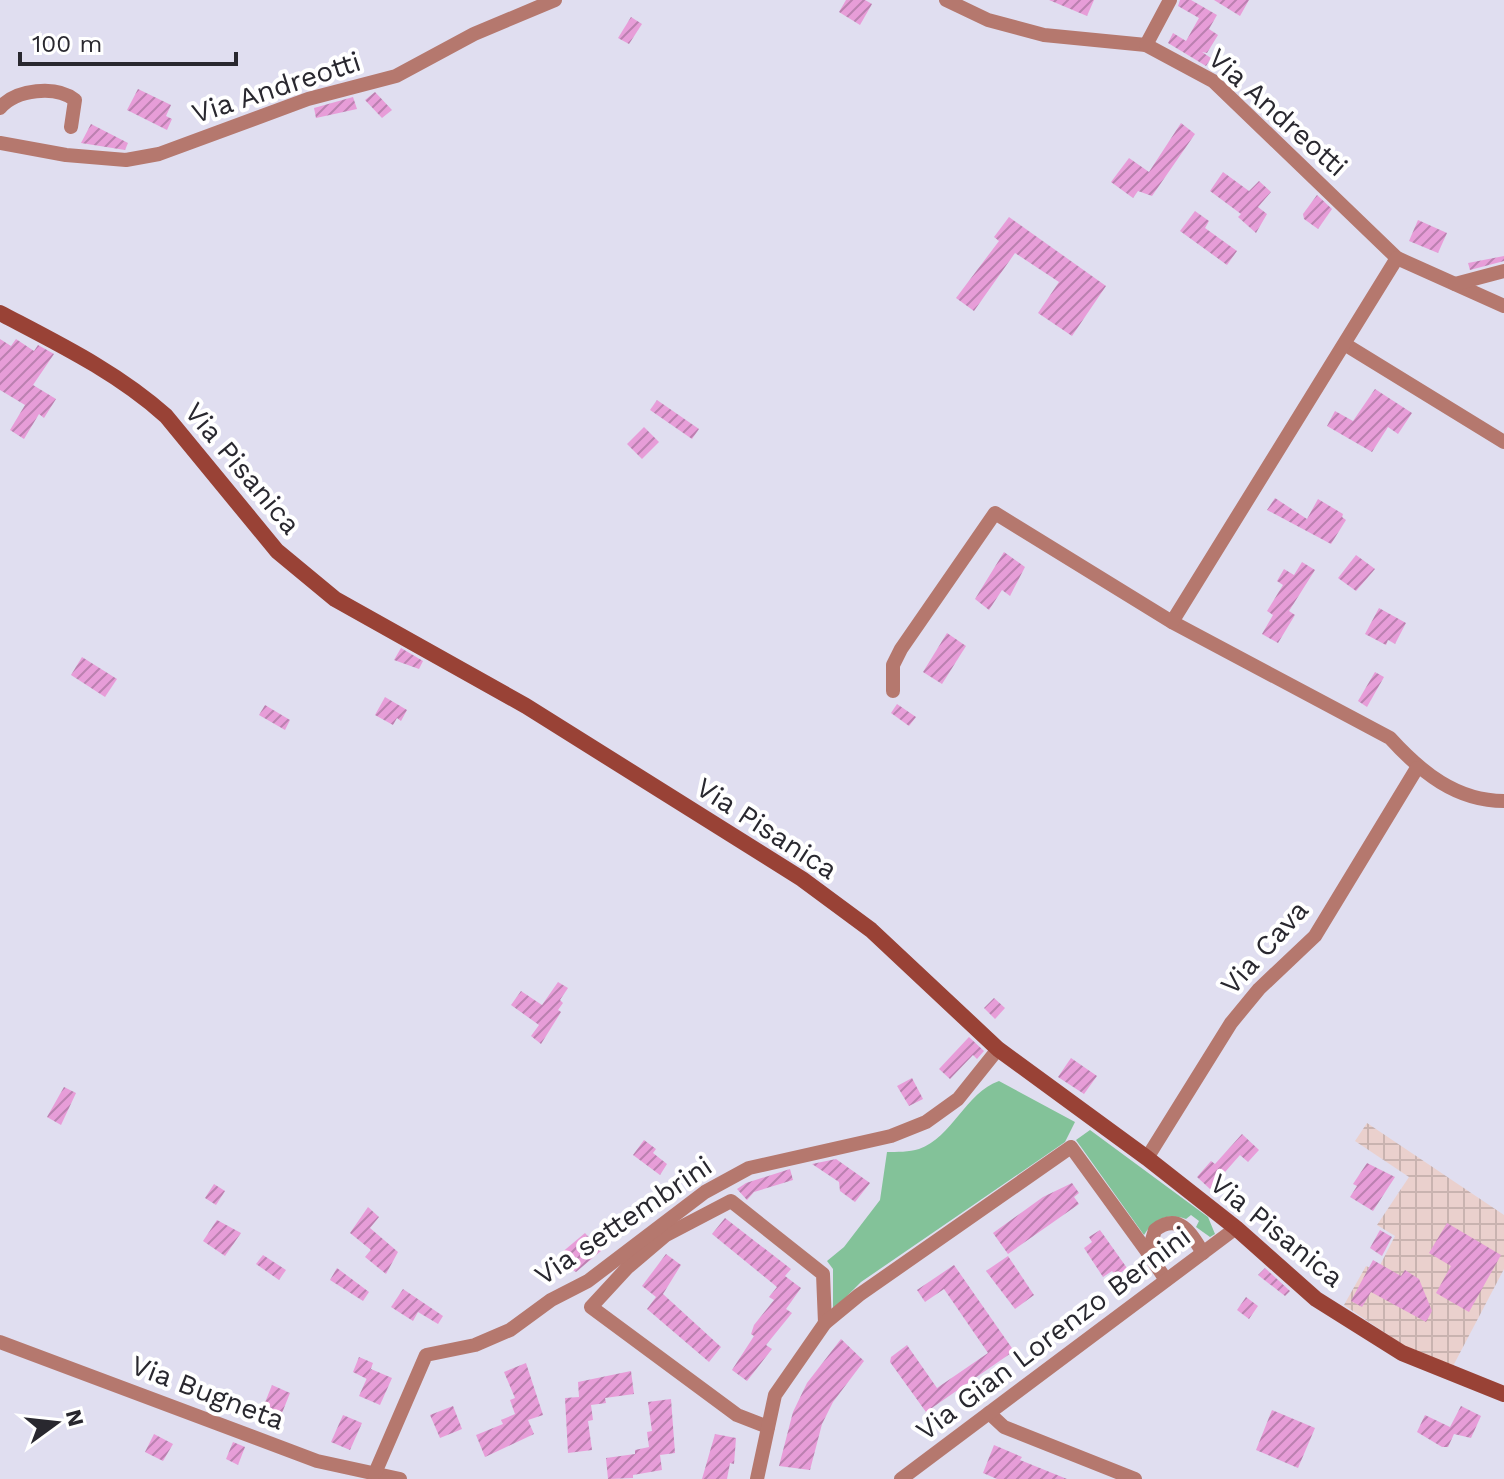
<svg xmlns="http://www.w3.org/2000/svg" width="1504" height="1479" viewBox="0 0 1504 1479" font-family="'Work Sans',sans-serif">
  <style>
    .industrial { fill: url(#industrial-grid) }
    .green { fill: #83c299 }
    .building { fill: url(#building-hatch) }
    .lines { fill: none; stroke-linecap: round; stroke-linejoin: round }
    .street { stroke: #b5786e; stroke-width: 14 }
    .secondary { stroke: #994236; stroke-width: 16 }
    .labels { text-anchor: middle; stroke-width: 8; stroke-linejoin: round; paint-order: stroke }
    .street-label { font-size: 28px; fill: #29282f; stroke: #fff }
  </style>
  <defs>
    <pattern id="industrial-grid" width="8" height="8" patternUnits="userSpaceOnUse" patternTransform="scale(2)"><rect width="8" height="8" fill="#ead0cd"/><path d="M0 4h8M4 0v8" fill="none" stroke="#c9b3b0"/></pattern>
    <pattern id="building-hatch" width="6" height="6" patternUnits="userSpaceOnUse" patternTransform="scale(2)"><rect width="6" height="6" fill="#e79dd8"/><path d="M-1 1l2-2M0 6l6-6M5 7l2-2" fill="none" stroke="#bb80b0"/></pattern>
  </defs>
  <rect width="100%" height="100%" fill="#e0def0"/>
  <!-- industrial -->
  <polygon class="industrial" points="1367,1123 1504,1215 1504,1269 1452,1368 1409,1349 1344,1305 1366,1266 1377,1271 1395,1236 1377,1225 1409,1177 1355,1141"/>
  <!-- green -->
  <g class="green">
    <path d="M999 1081 1075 1122 1065 1142 861 1282 833 1310V1269L827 1261 844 1247 880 1200 887 1152C897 1152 909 1152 919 1149 952 1138 966 1092 999 1081Z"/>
    <path d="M1090 1130 1208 1217 1215 1234 1210 1237 1196 1227 1199 1221 1191 1215 1186 1219C1167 1213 1155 1218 1144 1235L1076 1140Z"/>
  </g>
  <!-- building -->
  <g class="building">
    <polygon points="846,0 865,0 872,4 860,25 839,12"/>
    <polygon points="1049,0 1094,0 1087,16"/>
    <polygon points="1180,0 1191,0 1217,15 1209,29 1218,35 1207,53 1202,52 1211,58 1206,66 1168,43 1173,33 1186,41 1199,18 1178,6"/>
    <polygon points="1214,0 1249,0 1240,16"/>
    <polygon points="631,17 642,24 629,44 618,38"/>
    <polygon points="138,89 171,105 166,116 172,119 167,130 127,110"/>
    <polygon points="375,92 392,110 382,118 365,100"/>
    <polygon points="353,97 357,109 316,118 314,108"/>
    <polygon points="1181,123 1195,134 1152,196 1138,191 1133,198 1111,182 1129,158 1149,172"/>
    <polygon points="91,124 128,143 125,150 81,143"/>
    <polygon points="1223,172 1249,191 1259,181 1271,192 1258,207 1267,214 1256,233 1238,217 1241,214 1210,191"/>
    <polygon points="1317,195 1332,209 1318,229 1304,219 1303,214"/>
    <polygon points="1195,211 1209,221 1205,228 1237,251 1227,265 1180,231"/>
    <polygon points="1009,217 1106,286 1072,336 1038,313 1059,282 1015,253 974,311 956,298 999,241 994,237"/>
    <polygon points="1418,220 1447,233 1438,253 1409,241"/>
    <polygon points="1504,256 1504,261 1470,270 1468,263"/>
    <polygon points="0,339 11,346 16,339 34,351 38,345 54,354 33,385 56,399 44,418 39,414 24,439 10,430 25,405 0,390"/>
    <polygon points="1375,389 1412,413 1398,434 1388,427 1372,452 1327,426 1335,411 1353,421"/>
    <polygon points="657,400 699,429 692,439 650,410"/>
    <polygon points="644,427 659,442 642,459 627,444"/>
    <polygon points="1275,498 1307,519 1318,499 1343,514 1342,517 1346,520 1331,544 1267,510"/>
    <polygon points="1004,552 1025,567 1010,596 1002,590 989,610 975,599"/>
    <polygon points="1356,555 1375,569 1356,591 1338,578"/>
    <polygon points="1302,562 1315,570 1289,611 1295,615 1278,643 1262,634 1273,615 1267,611 1283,585 1277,581 1284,569 1294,575"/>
    <polygon points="1379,608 1406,623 1395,644 1388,640 1386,645 1365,634"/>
    <polygon points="947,633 966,646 942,684 923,672"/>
    <polygon points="401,648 423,661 419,669 394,660"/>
    <polygon points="82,657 117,679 105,697 71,675"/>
    <polygon points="1375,672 1384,677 1367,707 1358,701"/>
    <polygon points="385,697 407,710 401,721 397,718 393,725 375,715"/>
    <polygon points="897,704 916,717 909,726 891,713"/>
    <polygon points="265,705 290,720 285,730 259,715"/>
    <polygon points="558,982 568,988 560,1000 563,1003 558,1010 561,1012 541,1044 531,1036 539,1025 511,1005 521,991 542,1005"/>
    <polygon points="994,998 1005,1008 995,1019 984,1008"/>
    <polygon points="969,1037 984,1051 977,1059 973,1055 950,1079 939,1069"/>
    <polygon points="1071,1058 1097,1076 1084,1094 1058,1077"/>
    <polygon points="912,1078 923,1099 909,1106 897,1086"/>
    <polygon points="64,1087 76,1093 61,1125 47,1117"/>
    <polygon points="1242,1134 1259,1150 1248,1162 1240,1155 1210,1189 1197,1177 1211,1161 1215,1164"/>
    <polygon points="644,1140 656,1149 653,1153 667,1164 660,1175 633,1155"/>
    <polygon points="836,1159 870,1183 855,1202 840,1191 839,1182 812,1164"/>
    <polygon points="1367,1163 1395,1177 1373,1211 1350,1197 1357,1186 1353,1184"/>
    <polygon points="790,1169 793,1180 754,1192 747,1200 737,1189 746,1183"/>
    <polygon points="1072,1183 1079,1193 1074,1197 1079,1204 1008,1254 993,1233 1043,1197"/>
    <polygon points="214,1184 225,1191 216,1205 205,1198"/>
    <polygon points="368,1207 379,1217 370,1228 398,1252 386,1274 365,1257 371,1250 350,1233"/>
    <polygon points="725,1218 791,1269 785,1276 801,1288 786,1309 792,1313 766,1345 772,1349 747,1381 732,1370 754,1336 751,1334 754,1325 774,1300 769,1297 777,1287 712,1234"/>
    <polygon points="217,1220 241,1233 225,1256 203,1241"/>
    <polygon points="1447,1223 1501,1255 1469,1312 1436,1293 1451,1266 1429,1253"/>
    <polygon points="1100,1230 1127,1268 1116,1276 1112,1271 1103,1277 1084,1248 1092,1242 1089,1237"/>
    <polygon points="1380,1230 1392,1237 1382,1256 1370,1248"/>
    <polygon points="585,1233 601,1251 576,1272 554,1259"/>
    <polygon points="666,1254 681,1265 663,1294 721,1347 709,1362 647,1309 656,1297 642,1286"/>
    <polygon points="263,1255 286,1270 279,1280 256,1264"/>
    <polygon points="1008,1256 1034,1295 1015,1309 986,1271"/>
    <polygon points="1373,1260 1401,1276 1405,1270 1419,1279 1432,1311 1426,1322 1371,1292 1362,1307 1351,1301"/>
    <polygon points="954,1265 1014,1351 926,1412 890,1362 891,1357 907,1345 937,1388 988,1353 944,1289 925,1302 917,1290"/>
    <polygon points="337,1268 369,1292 363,1301 330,1280"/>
    <polygon points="1265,1268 1290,1291 1285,1296 1258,1275"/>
    <polygon points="403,1289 443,1316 438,1324 418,1312 413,1321 391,1307"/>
    <polygon points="1246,1297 1258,1306 1249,1319 1237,1310"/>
    <polygon points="841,1339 864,1361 833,1402 822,1424 810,1470 779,1466 793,1412 807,1383"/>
    <polygon points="359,1357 373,1363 367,1379 353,1372"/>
    <polygon points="526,1363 543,1415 528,1420 534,1434 485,1457 476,1435 503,1424 501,1420 515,1414 510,1400 515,1398 504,1372"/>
    <polygon points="371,1369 392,1378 380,1405 359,1396"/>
    <polygon points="631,1371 634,1394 605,1398 606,1403 591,1405 593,1420 588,1421 592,1450 568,1453 565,1398 579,1397 578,1382"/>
    <polygon points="272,1385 290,1393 280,1418 262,1410"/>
    <polygon points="671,1399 675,1453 660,1455 662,1470 633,1475 633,1478 608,1479 606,1458 635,1454 635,1450 649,1447 647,1432 652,1431 648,1402"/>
    <polygon points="453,1406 462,1429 440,1438 430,1415"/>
    <polygon points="1461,1406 1481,1416 1471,1438 1454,1434 1448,1447 1442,1447 1417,1432 1425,1415 1450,1427"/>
    <polygon points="1272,1410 1315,1428 1298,1468 1256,1450"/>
    <polygon points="343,1415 362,1423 350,1450 331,1442"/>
    <polygon points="154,1434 173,1444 163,1461 145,1452"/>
    <polygon points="715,1434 736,1438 734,1464 730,1463 727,1479 702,1479"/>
    <polygon points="233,1442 245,1447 238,1465 226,1459"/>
    <polygon points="994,1445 1022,1457 1020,1460 1067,1479 997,1479 983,1473"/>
  </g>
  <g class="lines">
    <!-- street -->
    <g class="street">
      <polyline points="946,0 988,20 1044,35 1146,45 1213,81 1397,258 1504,306"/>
      <polyline points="1146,45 1170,0"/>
      <path d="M0 108C16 89 56 85 75 100L71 127"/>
      <polyline points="0,143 66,155 126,160 159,154 308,99 396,76 474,34 555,0"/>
      <polyline points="1455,284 1504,271"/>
      <polyline points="1346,345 1504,442"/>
      <path d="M1172 622 1390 738C1421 772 1456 801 1504 801"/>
      <polyline points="893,691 893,665 901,649 995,513 1172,622 1397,258"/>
      <polyline points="1147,1158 1231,1023 1259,989 1315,936 1417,768"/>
      <path d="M1166 1280 1148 1253 1155 1230C1179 1212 1191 1233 1203 1253"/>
      <polyline points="0,1342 317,1461 400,1479"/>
      <polyline points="989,1413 1004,1427 1135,1479"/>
      <polyline points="768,1427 737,1415 591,1307 627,1268 666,1235 731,1201 823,1274 825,1323"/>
      <polyline points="375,1473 426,1355 475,1345 510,1330 551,1300 588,1281 705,1192 749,1168 891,1136 926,1122 958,1099 998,1049"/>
      <polyline points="757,1479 775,1395 825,1323 859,1295 1071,1147 1148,1253"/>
      <polyline points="901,1479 1236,1228"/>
    </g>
    <!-- secondary -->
    <path class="secondary" d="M0 313C57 343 117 372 166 416L277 551 335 599 526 706 802 879 871 930 998 1049 1147 1158 1236 1228 1316 1299 1402 1353 1504 1394"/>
  </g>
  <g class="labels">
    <!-- street labels -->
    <g class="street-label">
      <text transform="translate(276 87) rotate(-18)" y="10">Via Andreotti</text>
      <text transform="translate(1278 112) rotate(42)" y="10">Via Andreotti</text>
      <text transform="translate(243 468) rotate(50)" y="10">Via Pisanica</text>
      <text transform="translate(767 828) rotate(33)" y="10">Via Pisanica</text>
      <text transform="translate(1264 947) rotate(-48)" y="10">Via Cava</text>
      <text transform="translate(623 1220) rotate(-34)" y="10">Via settembrini</text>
      <text transform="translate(1277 1230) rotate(39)" y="10">Via Pisanica</text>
      <text transform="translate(1053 1333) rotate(-37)" y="10">Via Gian Lorenzo Bernini</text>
      <text transform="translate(208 1392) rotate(21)" y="10">Via Bugneta</text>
    </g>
  </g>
  <!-- north arrow -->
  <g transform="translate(56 1423) rotate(75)" stroke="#ffffff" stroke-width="6" paint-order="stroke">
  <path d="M0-6L14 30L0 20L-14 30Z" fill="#29282f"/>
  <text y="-12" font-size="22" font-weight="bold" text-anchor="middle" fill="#29282f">N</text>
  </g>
  <!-- scale -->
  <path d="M20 52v12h216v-12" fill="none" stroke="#29282f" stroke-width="4"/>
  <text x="32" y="52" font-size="24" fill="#29282f" stroke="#ffffff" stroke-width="6" paint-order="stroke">100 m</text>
</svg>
